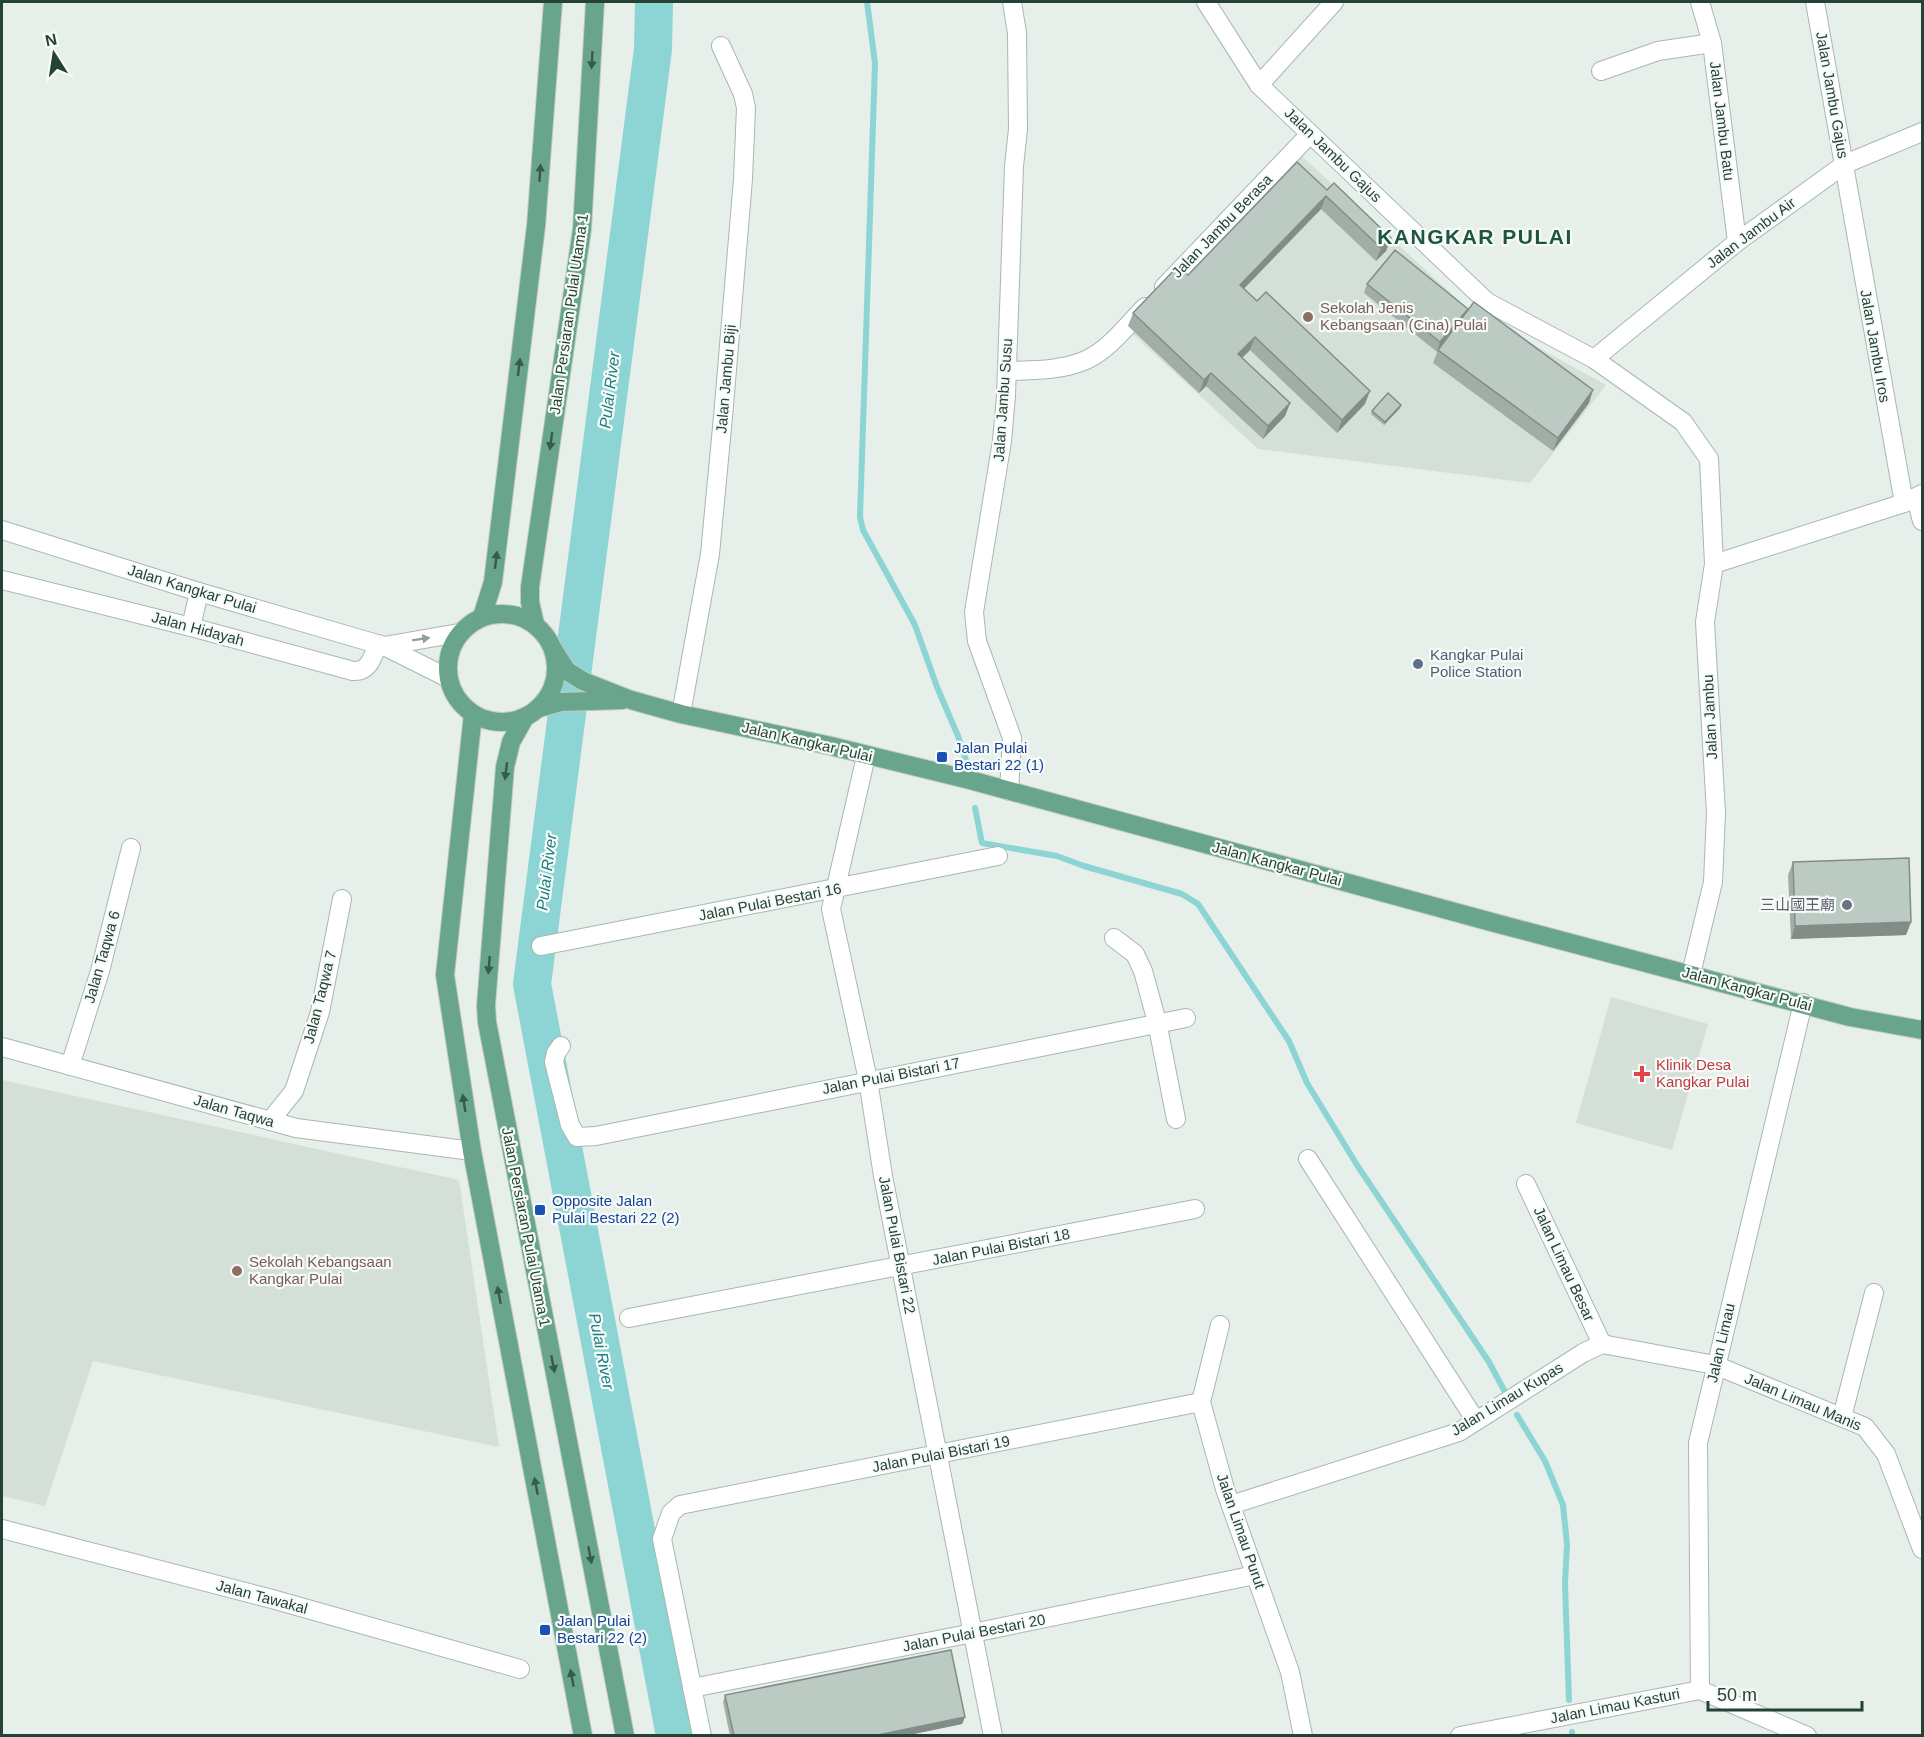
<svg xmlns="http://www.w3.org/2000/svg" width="1924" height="1737" viewBox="0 0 1924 1737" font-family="Helvetica,'Noto Sans SC',sans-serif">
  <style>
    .built { fill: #d4dfd8 }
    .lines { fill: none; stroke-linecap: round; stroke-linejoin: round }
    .stream { stroke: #8dd4d4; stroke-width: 6 }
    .river { stroke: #8dd4d4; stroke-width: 38 }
    .minor-casing { stroke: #a8b8af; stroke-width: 20 }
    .major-casing { stroke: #c2cac6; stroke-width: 20 }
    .minor { stroke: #fff; stroke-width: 18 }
    .major { stroke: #69a58d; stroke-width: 18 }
    .wall { fill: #a1aea7 }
    .shaded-wall { fill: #838d88 }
    .building { fill: #bbcac2; stroke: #838d88; stroke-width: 1.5 }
    .oneway { fill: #355b4b }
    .oneway2 { fill: #92a09a }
    .education-dot { fill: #8d6e63; stroke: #f7fbf8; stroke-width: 2 }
    .service-dot { fill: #5c6f8a; stroke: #f7fbf8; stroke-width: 2 }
    .transit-dot { fill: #1a4fb4; stroke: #f7fbf8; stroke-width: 2 }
    .worship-dot { fill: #6b7280; stroke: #f7fbf8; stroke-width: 2 }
    .health-dot { fill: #e0444e; stroke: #f7fbf8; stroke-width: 2 }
    .labels { text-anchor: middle; stroke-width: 4.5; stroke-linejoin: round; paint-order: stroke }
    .street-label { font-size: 15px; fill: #244235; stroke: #f7fbf8 }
    .education-label { font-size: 15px; fill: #785e54; stroke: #f7fbf8; text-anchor: start }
    .service-label { font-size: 15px; fill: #4e5e75; stroke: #f7fbf8; text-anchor: start }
    .transit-label { font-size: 15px; fill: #164399; stroke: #f7fbf8; text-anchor: start }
    .worship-label { font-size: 15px; fill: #5b616d; stroke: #f7fbf8; text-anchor: end }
    .health-label { font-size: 15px; fill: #be3a42; stroke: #f7fbf8; text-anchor: start }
    .water-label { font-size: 16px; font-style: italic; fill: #1b7e80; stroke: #f7fbf8 }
    .district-label { font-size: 21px; font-weight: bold; letter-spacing: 1.5px; fill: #1e5540; stroke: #f7fbf8 }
  </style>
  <rect width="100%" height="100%" fill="#e6efe9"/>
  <!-- built -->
  <g class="built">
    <polygon points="1293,148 1468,309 1606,385 1530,483 1258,449 1124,326"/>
    <polygon points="1611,997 1708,1024 1672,1150 1576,1123"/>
    <polygon points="2,1080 459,1180 499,1447 93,1361 45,1506 2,1496"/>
  </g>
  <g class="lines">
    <!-- stream -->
    <g class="stream">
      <polyline points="867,2 875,63 860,517 863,530 915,625 937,687 958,736 971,776"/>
      <polyline points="975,808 982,843 1057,856 1084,866 1182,894 1198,904 1289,1041 1307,1083 1357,1165 1489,1362 1505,1392"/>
      <polyline points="1517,1415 1545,1461 1563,1505 1567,1544 1565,1584 1569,1700"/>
      <polyline points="1572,1732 1572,1736"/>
    </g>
    <!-- river -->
    <polyline class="river" points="654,2 653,49 532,984 675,1736"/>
    <!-- minor casing -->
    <g class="minor-casing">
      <g id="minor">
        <polyline points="1206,2 1259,85 1487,302 1594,359 1683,422 1709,459 1714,564 1705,622 1716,813 1713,882 1691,974"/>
        <polyline points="1700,2 1712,43 1737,242"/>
        <polyline points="1815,2 1904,503"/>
        <polyline points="1601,71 1658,51 1712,43"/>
        <polyline points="1259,85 1334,2"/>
        <polyline points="1164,287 1310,134"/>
        <polyline points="1594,359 1737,242 1845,164 1922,132"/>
        <path d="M1007 371C1033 370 1061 371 1086 360 1109 350 1127 325 1145 307"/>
        <polyline points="1916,498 1922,521"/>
        <polyline points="2,530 199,592 384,646 448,678"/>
        <polyline points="1714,564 1904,503 1922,494"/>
        <path d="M2 580 191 627 353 671C370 672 372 657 378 644"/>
        <polyline points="191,627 199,592"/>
        <polyline points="384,646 459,633"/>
        <polyline points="681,714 710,554 723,417 743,179 746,108 743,94 721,46"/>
        <polyline points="866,756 831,909 868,1080 883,1176 993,1736"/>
        <polyline points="1009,791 1012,738 977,641 974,612 1002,441 1006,396 1014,166 1018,129 1017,33 1012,2"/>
        <polyline points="1114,938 1135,954 1143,971 1157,1022 1176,1119"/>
        <polyline points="541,946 998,856"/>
        <polyline points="561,1046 556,1053 554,1062 570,1125 577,1137 596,1136 1186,1018"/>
        <polyline points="2,1047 296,1128 472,1151"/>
        <polyline points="70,1066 100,971 131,848"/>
        <polyline points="270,1121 294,1091 320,1012 342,899"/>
        <polyline points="1308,1159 1476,1421"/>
        <polyline points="1526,1184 1602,1344"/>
        <polyline points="629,1318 1195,1209"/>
        <polyline points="1220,1325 1201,1402 1225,1489 1290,1672 1303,1736"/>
        <polyline points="1842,1417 1874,1293"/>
        <polyline points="1231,1505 1459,1432 1583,1353 1602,1344 1715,1365 1865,1427 1886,1454 1922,1549"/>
        <polyline points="2,1529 272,1599 520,1669"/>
        <polyline points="692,1688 973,1633 1255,1575"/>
        <polyline points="1700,1690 1698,1443 1803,1003"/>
        <polyline points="1700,1690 1807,1736"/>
        <polyline points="702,1736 662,1539 671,1513 680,1505 1201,1402"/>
        <polyline points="1460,1736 1700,1690"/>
      </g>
    </g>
    <!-- major casing -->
    <g class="major-casing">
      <g id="major">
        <circle cx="502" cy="668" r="54"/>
        <polyline points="482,617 493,582 536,226 553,2"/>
        <polyline points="535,624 530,602 530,587 582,229 595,2"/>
        <polyline points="553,649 567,671 583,681 631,700 681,714 831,746 970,780 1495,923 1850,1017 1922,1030"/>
        <polyline points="539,708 561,702 623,700"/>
        <polyline points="473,714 445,975 472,1151 583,1736"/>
        <polyline points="525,717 511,742 505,767 486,1005 487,1022 625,1736"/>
      </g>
    </g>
    <!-- minor -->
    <use href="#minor" class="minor"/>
    <!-- major -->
    <use href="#major" class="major"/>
  </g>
  <!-- wall -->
  <g class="wall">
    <polygon points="1327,190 1391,238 1386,251 1376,261 1321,209 1244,288 1365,404 1337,433 1250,350 1242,358 1290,403 1285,416 1263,439 1206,386 1199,393 1128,326 1133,313 1188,275"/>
    <polygon points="1367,284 1468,309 1466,313 1589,403 1553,451 1433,363 1438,350 1441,347 1437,352 1364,293"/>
    <polygon points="1400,408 1384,425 1371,414 1372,411"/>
    <polygon points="1793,862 1911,922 1906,935 1791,939 1788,875"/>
    <polygon points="725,1695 965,1717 962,1724 904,1736 730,1736 723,1702"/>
  </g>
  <!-- shaded-wall -->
  <g class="shaded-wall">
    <polygon points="1326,196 1321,209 1235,298 1240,285"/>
    <polygon points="1391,238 1386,251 1376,261 1381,248"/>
    <polygon points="1468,309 1464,319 1437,352 1440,342"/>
    <polygon points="1255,337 1250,350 1233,367 1238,354"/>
    <polygon points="1211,373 1206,386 1199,393 1204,380"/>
    <polygon points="1593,390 1589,403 1553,451 1558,438"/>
    <polygon points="1370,391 1365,404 1337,433 1342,420"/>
    <polygon points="1290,403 1285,416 1263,439 1268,426"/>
    <polygon points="1401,405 1400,408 1384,425 1385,422"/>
    <polygon points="1911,922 1906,935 1791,939 1795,926"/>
    <polygon points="965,1717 962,1724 904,1736 873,1736"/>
  </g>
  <!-- building -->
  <g class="building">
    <polygon points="1297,162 1327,190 1334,183 1391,238 1381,248 1326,196 1240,285 1257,301 1266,292 1370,391 1342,420 1255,337 1238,354 1290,403 1268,426 1211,373 1204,380 1133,313 1178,266 1188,275"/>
    <polygon points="1395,250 1468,309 1440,342 1367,284"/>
    <polygon points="1474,302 1593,390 1558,438 1438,350"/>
    <polygon points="1388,393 1401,405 1385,422 1372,411"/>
    <polygon points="1909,858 1911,922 1795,926 1793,862"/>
    <polygon points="951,1650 965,1717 873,1736 734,1736 725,1695"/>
  </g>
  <!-- one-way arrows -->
  <defs><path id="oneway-solid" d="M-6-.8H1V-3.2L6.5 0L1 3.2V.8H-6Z" transform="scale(1.5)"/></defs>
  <g class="oneway">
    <use href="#oneway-solid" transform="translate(592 60) rotate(93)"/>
    <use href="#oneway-solid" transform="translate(540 173) rotate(-86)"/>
    <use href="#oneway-solid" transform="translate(519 367) rotate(-83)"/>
    <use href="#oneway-solid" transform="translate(551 441) rotate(98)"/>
    <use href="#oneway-solid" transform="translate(496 560) rotate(-83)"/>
    <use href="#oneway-solid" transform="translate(506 771) rotate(97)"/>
    <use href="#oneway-solid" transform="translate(489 965) rotate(95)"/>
    <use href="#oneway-solid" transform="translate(464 1103) rotate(-99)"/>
    <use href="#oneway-solid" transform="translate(499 1295) rotate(-101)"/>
    <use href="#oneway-solid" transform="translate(553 1364) rotate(79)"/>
    <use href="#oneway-solid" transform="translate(536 1486) rotate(-101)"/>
    <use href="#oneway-solid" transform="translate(590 1555) rotate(79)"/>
    <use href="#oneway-solid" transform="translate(572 1678) rotate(-101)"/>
  </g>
  <use class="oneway2" href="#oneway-solid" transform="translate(421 639) rotate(-9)"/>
  <!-- markers -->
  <g class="education-dot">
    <circle cx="1308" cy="317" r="6"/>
    <circle cx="237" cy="1271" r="6"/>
  </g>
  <circle class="service-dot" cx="1418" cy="664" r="6"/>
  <g class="transit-dot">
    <rect x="936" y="751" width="12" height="12" rx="3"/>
    <rect x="534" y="1204" width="12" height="12" rx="3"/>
    <rect x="539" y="1624" width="12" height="12" rx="3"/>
  </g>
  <circle class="worship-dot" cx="1847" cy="905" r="6"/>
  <path class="health-dot" d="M1639 1065h6v6h6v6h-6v6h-6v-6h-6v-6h6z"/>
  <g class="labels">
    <!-- street labels -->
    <g class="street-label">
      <text transform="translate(1832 95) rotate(80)" y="5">Jalan Jambu Gajus</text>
      <text transform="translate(1722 121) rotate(83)" y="5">Jalan Jambu Batu</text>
      <text transform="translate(1333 155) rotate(44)" y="5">Jalan Jambu Gajus</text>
      <text transform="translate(1222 226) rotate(-46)" y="5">Jalan Jambu Berasa</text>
      <text transform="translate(1751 233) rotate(-37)" y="5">Jalan Jambu Air</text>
      <text transform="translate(569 314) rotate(-82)" y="5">Jalan Persiaran Pulai Utama 1</text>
      <text transform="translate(1875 346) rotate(80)" y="5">Jalan Jambu Iros</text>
      <text transform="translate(726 379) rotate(-85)" y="5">Jalan Jambu Biji</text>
      <text transform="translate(1003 400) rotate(-86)" y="5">Jalan Jambu Susu</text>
      <text transform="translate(192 589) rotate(17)" y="5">Jalan Kangkar Pulai</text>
      <text transform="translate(198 629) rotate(15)" y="5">Jalan Hidayah</text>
      <text transform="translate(1710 717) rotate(-93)" y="5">Jalan Jambu</text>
      <text transform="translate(807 742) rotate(13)" y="5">Jalan Kangkar Pulai</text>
      <text transform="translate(1277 864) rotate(15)" y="5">Jalan Kangkar Pulai</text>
      <text transform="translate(770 902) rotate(-11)" y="5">Jalan Pulai Bestari 16</text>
      <text transform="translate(102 957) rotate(-74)" y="5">Jalan Taqwa 6</text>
      <text transform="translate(1747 989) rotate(15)" y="5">Jalan Kangkar Pulai</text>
      <text transform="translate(320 997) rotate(-76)" y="5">Jalan Taqwa 7</text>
      <text transform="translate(891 1076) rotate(-11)" y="5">Jalan Pulai Bistari 17</text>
      <text transform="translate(234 1111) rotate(16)" y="5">Jalan Taqwa</text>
      <text transform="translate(526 1227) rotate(79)" y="5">Jalan Persiaran Pulai Utama 1</text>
      <text transform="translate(897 1245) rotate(79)" y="5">Jalan Pulai Bistari 22</text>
      <text transform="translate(1001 1247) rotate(-11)" y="5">Jalan Pulai Bistari 18</text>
      <text transform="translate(1564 1264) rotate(65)" y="5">Jalan Limau Besar</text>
      <text transform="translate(1721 1343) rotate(-77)" y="5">Jalan Limau</text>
      <text transform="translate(1507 1399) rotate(-31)" y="5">Jalan Limau Kupas</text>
      <text transform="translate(1803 1402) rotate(23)" y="5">Jalan Limau Manis</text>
      <text transform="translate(941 1454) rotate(-11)" y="5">Jalan Pulai Bistari 19</text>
      <text transform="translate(1241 1531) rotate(71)" y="5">Jalan Limau Purut</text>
      <text transform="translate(262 1597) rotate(15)" y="5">Jalan Tawakal</text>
      <text transform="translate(974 1633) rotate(-11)" y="5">Jalan Pulai Bestari 20</text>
      <text transform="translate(1615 1706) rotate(-11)" y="5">Jalan Limau Kasturi</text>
    </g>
    <!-- education labels -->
    <g class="education-label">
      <text x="1320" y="313">Sekolah Jenis<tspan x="1320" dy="17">Kebangsaan (Cina) Pulai</tspan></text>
      <text x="249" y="1267">Sekolah Kebangsaan<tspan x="249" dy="17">Kangkar Pulai</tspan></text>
    </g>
    <!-- service labels -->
    <g class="service-label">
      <text x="1430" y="660">Kangkar Pulai<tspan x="1430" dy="17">Police Station</tspan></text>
    </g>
    <!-- transit labels -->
    <g class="transit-label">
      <text x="954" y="753">Jalan Pulai<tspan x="954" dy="17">Bestari 22 (1)</tspan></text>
      <text x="552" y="1206">Opposite Jalan<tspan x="552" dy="17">Pulai Bestari 22 (2)</tspan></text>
      <text x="557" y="1626">Jalan Pulai<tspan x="557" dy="17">Bestari 22 (2)</tspan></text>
    </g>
    <!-- worship labels -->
    <g class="worship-label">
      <text x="1835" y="910">三山國王廟</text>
    </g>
    <!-- health labels -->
    <g class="health-label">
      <text x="1656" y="1070">Klinik Desa<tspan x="1656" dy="17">Kangkar Pulai</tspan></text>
    </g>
    <!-- water labels -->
    <g class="water-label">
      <text transform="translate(609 390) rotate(-83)" y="6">Pulai River</text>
      <text transform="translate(546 872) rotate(-83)" y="6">Pulai River</text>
      <text transform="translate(602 1351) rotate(79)" y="6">Pulai River</text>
    </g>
    <!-- district labels -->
    <g class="district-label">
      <text x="1475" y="244">KANGKAR PULAI</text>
    </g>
  </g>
  <!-- border -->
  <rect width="1924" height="1737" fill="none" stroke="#244235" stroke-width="6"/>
  <!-- north arrow -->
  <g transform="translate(54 54) rotate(348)" stroke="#f7fbf8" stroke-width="4.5" paint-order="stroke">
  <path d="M0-4.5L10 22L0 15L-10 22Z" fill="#244235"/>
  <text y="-9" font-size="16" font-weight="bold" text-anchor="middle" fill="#244235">N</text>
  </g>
  <!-- scale -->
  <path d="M1708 1701v9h154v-9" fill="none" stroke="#244235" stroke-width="3"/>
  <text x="1717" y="1701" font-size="18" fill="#244235" stroke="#f7fbf8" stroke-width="4.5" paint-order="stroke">50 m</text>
</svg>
